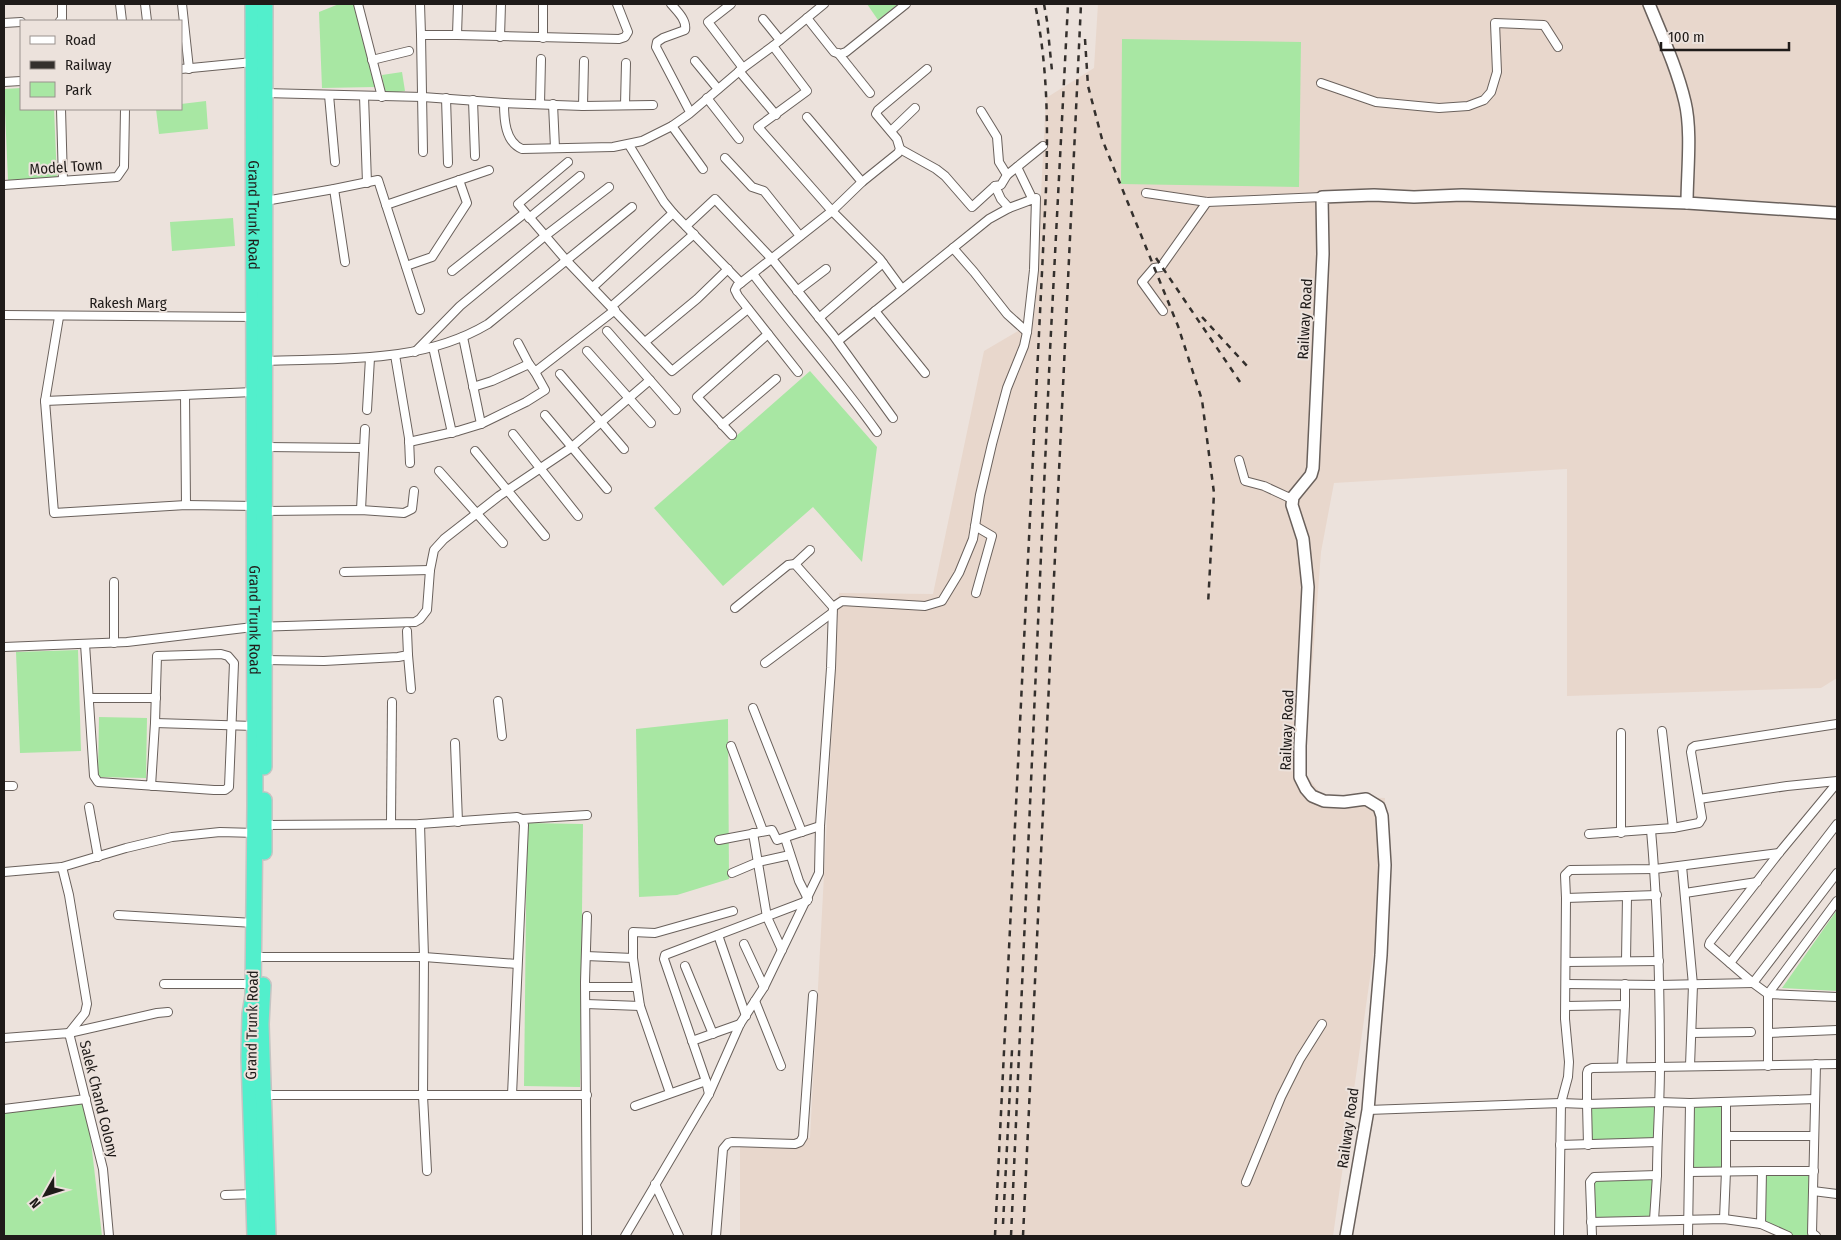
<svg xmlns="http://www.w3.org/2000/svg" width="1841" height="1240" viewBox="0 0 1841 1240" font-family="'Fira Sans Condensed',sans-serif">
  <style>
    .built { fill: #e8d7cc }
    .green { fill: #a8e7a3 }
    .lines { fill: none; stroke-linecap: round; stroke-linejoin: round }
    .street-casing { stroke: #6a615c; stroke-width: 10 }
    .secondary-casing { stroke: #6a615c; stroke-width: 14 }
    .highway-casing { stroke: #c5c4c3; stroke-width: 18 }
    .street { stroke: #fff; stroke-width: 8 }
    .secondary { stroke: #fff; stroke-width: 11 }
    .highway { stroke: #52efcc; stroke-width: 15 }
    .rail { stroke: #34302d; stroke-width: 2.5; stroke-dasharray: 6 6; stroke-linecap: butt }
    .labels { text-anchor: middle; stroke-width: 4; stroke-linejoin: round; paint-order: stroke }
    .street-label { font-size: 15px; fill: #1f1b19; stroke: #ece2dc }
  </style>
  <rect width="100%" height="100%" fill="#ece2dc"/>
  <!-- built -->
  <polygon class="built" points="1098,4 1837,4 1837,678 1821,688 1567,696 1567,469 1334,483 1321,552 1304,773 1323,796 1385,798 1380,908 1333,1236 740,1236 740,1140 810,1138 839,593 933,594 984,351 1030,324 1035,309 1046,98 1094,68"/>
  <!-- green -->
  <g class="green">
    <polygon points="339,4 355,4 375,87 322,88 319,12"/>
    <polygon points="867,4 898,4 878,20"/>
    <polygon points="1122,39 1301,42 1299,187 1121,184"/>
    <polygon points="402,72 405,91 385,94 382,75"/>
    <polygon points="21,88 21,109 54,109 57,179 8,180 4,89"/>
    <polygon points="206,101 208,129 159,134 156,109 181,109 181,104"/>
    <polygon points="233,218 235,246 172,251 170,222"/>
    <polygon points="810,371 877,447 862,562 813,507 723,586 654,508"/>
    <polygon points="78,650 81,751 20,753 16,652"/>
    <polygon points="99,717 147,718 146,778 98,777"/>
    <polygon points="728,719 729,879 677,895 639,897 636,729"/>
    <polygon points="527,823 583,824 580,1087 524,1086"/>
    <polygon points="1837,910 1837,991 1782,988"/>
    <polygon points="86,1099 102,1236 4,1236 4,1106"/>
    <polygon points="1723,1105 1724,1168 1694,1168 1693,1106"/>
    <polygon points="1591,1106 1655,1106 1655,1139 1590,1143"/>
    <polygon points="1764,1172 1812,1173 1810,1233 1807,1236 1795,1236 1763,1223"/>
    <polygon points="1654,1178 1650,1217 1595,1219 1594,1180"/>
  </g>
  <g class="lines">
    <!-- street casing -->
    <g class="street-casing">
      <g id="street">
        <polyline points="120,4 122,21"/>
        <polyline points="145,4 147,21"/>
        <polyline points="182,4 189,69"/>
        <polyline points="358,4 382,97"/>
        <polyline points="420,4 421,35"/>
        <path d="M671 4C677 11 687 20 685 30L663 38 657 42 656 47 690 112"/>
        <polyline points="731,4 708,22 743,68"/>
        <polyline points="824,4 773,46 807,91 758,127 832,211 880,259 902,289"/>
        <polyline points="807,18 834,52 840,54 846,52 906,4"/>
        <polyline points="763,19 780,40"/>
        <polyline points="60,21 62,21 62,4"/>
        <polyline points="4,23 21,22"/>
        <polyline points="457,35 619,39 625,37 628,32 617,4"/>
        <polyline points="500,37 501,4"/>
        <polyline points="543,38 543,4"/>
        <polyline points="838,53 870,93"/>
        <polyline points="372,60 409,51"/>
        <polyline points="695,61 718,89"/>
        <polyline points="181,69 253,62"/>
        <polyline points="739,71 776,115"/>
        <polyline points="4,82 21,81"/>
        <polyline points="1321,83 1376,102 1439,108 1468,106 1484,100 1491,92 1497,72 1495,23 1544,25 1558,47"/>
        <path d="M264 93 423 97 504 103C504 119 505 142 522 149L613 147 642 141 672 126 689 114 743 68 773 46"/>
        <polyline points="329,95 335,162"/>
        <polyline points="364,96 367,183"/>
        <polyline points="446,98 448,163"/>
        <polyline points="707,98 739,139"/>
        <polyline points="473,100 475,156"/>
        <polyline points="504,103 583,106 653,105"/>
        <polyline points="540,104 541,59"/>
        <polyline points="553,104 555,148"/>
        <polyline points="625,105 626,63"/>
        <polyline points="583,106 584,61"/>
        <polyline points="61,109 63,181"/>
        <polyline points="981,111 997,137 999,162 1007,175"/>
        <polyline points="807,117 862,182"/>
        <polyline points="672,126 703,169"/>
        <polyline points="891,131 915,108"/>
        <polyline points="629,145 664,202 673,213 741,283"/>
        <polyline points="900,149 936,169 945,176 972,207 995,186"/>
        <polyline points="423,152 421,35 457,35 458,4"/>
        <polyline points="725,158 752,187 764,191 800,236"/>
        <polyline points="568,162 518,204 566,260 672,371 748,309"/>
        <polyline points="1017,167 1032,198"/>
        <polyline points="4,185 117,177 124,167 125,109"/>
        <polyline points="334,189 345,262"/>
        <polyline points="1146,193 1207,202 1322,197"/>
        <polyline points="265,201 334,189 378,180 420,310"/>
        <polyline points="386,205 489,170"/>
        <polyline points="1009,208 1001,199 995,186 1001,185 1007,175 1043,146"/>
        <polyline points="529,218 580,176"/>
        <polyline points="686,226 715,199 772,259 833,335 893,418"/>
        <polyline points="953,248 974,272 1007,314 1027,332"/>
        <polyline points="406,266 432,257 467,203 459,180"/>
        <polyline points="452,271 525,213"/>
        <path d="M753 274C793 327 838 377 877 432"/>
        <polyline points="593,287 673,213"/>
        <polyline points="797,291 826,269"/>
        <polyline points="612,306 694,234"/>
        <polyline points="875,311 925,373"/>
        <polyline points="1163,311 1142,282 1154,268 1161,267 1163,264 1207,202"/>
        <polyline points="4,315 257,317"/>
        <polyline points="59,317 45,401 54,513 186,505 256,506"/>
        <polyline points="819,318 883,263"/>
        <polyline points="607,331 676,410"/>
        <polyline points="463,337 481,424"/>
        <polyline points="645,342 697,299 728,269"/>
        <polyline points="518,343 529,364"/>
        <polyline points="433,347 452,433"/>
        <polyline points="587,351 651,423"/>
        <polyline points="415,352 460,306 545,236 609,187"/>
        <polyline points="395,355 409,438 410,463"/>
        <path d="M265 361C341 358 421 364 488 324L632 207"/>
        <polyline points="798,372 738,296 735,290 737,286 832,211 862,182 898,153 900,149 897,139 876,114 878,110 927,69"/>
        <polyline points="560,374 624,449"/>
        <polyline points="473,387 492,381 529,364 535,372 615,310"/>
        <polyline points="185,395 186,505"/>
        <polyline points="45,401 253,392"/>
        <polyline points="367,410 370,358"/>
        <polyline points="545,415 607,489"/>
        <polyline points="722,425 776,379"/>
        <polyline points="513,434 578,516"/>
        <polyline points="732,435 697,397 768,334"/>
        <polyline points="409,442 458,431 481,424 526,402 545,390 535,372"/>
        <polyline points="265,447 363,448"/>
        <polyline points="475,451 545,536"/>
        <polyline points="1239,460 1245,481 1264,486 1292,499"/>
        <polyline points="439,471 503,543"/>
        <polyline points="361,510 365,429"/>
        <polyline points="265,511 361,510 404,513 412,509 414,491"/>
        <polyline points="975,526 992,536 976,593"/>
        <polyline points="795,564 810,550"/>
        <polyline points="344,572 430,570"/>
        <polyline points="735,608 788,565 795,564 833,607"/>
        <polyline points="114,643 114,582"/>
        <polyline points="85,644 94,776 98,782 214,790 225,790 229,787 234,663 228,656 221,654 157,656 155,723 151,786"/>
        <polyline points="4,647 127,642 253,627 415,622 420,619 427,610 430,570 434,550 444,539 499,496 572,447 650,380"/>
        <polyline points="408,655 411,689"/>
        <polyline points="265,660 324,661 398,657 408,655 407,631"/>
        <polyline points="765,663 832,613"/>
        <polyline points="89,698 156,698"/>
        <polyline points="498,701 502,736"/>
        <polyline points="753,708 802,832"/>
        <polyline points="155,723 254,726"/>
        <polyline points="1662,731 1673,828"/>
        <polyline points="1621,733 1621,833"/>
        <polyline points="455,743 458,822"/>
        <polyline points="731,746 763,831"/>
        <polyline points="1837,783 1779,853 1710,942 1709,945 1753,983 1768,994 1837,901"/>
        <polyline points="4,786 13,786"/>
        <polyline points="1699,799 1787,786 1837,781"/>
        <polyline points="89,807 98,857"/>
        <polyline points="522,819 587,815"/>
        <polyline points="391,823 392,702"/>
        <polyline points="420,824 424,957 423,1096 427,1171"/>
        <polyline points="265,825 420,824 517,817 522,819 524,825 512,1095"/>
        <path d="M1651 830C1658 909 1660 987 1660 1065 1660 1102 1657 1139 1657 1175"/>
        <polyline points="753,833 767,917 782,950"/>
        <polyline points="1589,834 1673,828 1699,823 1702,818 1691,752 1692,748 1695,746 1837,724"/>
        <polyline points="785,838 799,881 808,899"/>
        <polyline points="719,840 772,830 777,840 820,826"/>
        <polyline points="1682,866 1693,985 1690,1066"/>
        <polyline points="62,867 69,895 87,1004 85,1013 69,1033"/>
        <polyline points="4,872 62,867 126,848 172,837 220,832 258,833"/>
        <polyline points="732,873 758,862 790,855"/>
        <polyline points="1685,893 1757,882"/>
        <polyline points="1566,898 1657,895"/>
        <polyline points="118,915 254,923"/>
        <polyline points="587,916 585,982 587,1236"/>
        <polyline points="718,935 746,1016"/>
        <polyline points="744,944 764,987"/>
        <polyline points="586,956 633,958"/>
        <polyline points="253,957 424,957 517,964"/>
        <polyline points="1626,961 1627,896"/>
        <polyline points="1566,962 1659,961"/>
        <polyline points="1730,963 1837,824"/>
        <polyline points="685,966 713,1034"/>
        <polyline points="164,984 253,984"/>
        <polyline points="1566,984 1659,985 1753,983 1837,873"/>
        <polyline points="1625,984 1625,1005"/>
        <polyline points="586,987 637,987"/>
        <polyline points="755,1001 781,1066"/>
        <polyline points="586,1004 640,1006"/>
        <polyline points="1566,1006 1625,1005 1622,1067"/>
        <polyline points="69,1033 157,1013 168,1012"/>
        <polyline points="1692,1033 1751,1032"/>
        <polyline points="1769,1033 1837,1030"/>
        <polyline points="4,1038 69,1033 103,1169 109,1236"/>
        <polyline points="692,1041 740,1024"/>
        <polyline points="1816,1064 1812,1233 1816,1236"/>
        <polyline points="1768,1066 1768,994 1837,997"/>
        <polyline points="670,1093 640,1006 633,958 633,932 655,933 733,911"/>
        <polyline points="709,1094 706,1081 664,959 665,955 807,901"/>
        <polyline points="261,1095 587,1095"/>
        <polyline points="635,1106 706,1081"/>
        <polyline points="4,1109 86,1099"/>
        <polyline points="1368,1110 1561,1103 1587,1104 1587,1073 1588,1070 1592,1068 1837,1064"/>
        <polyline points="1727,1136 1814,1136"/>
        <polyline points="1560,1145 1657,1142"/>
        <polyline points="1588,1145 1587,1104 1659,1102 1690,1103"/>
        <polyline points="1689,1172 1762,1171"/>
        <polyline points="1246,1182 1281,1097 1300,1059 1322,1024"/>
        <polyline points="655,1184 679,1236"/>
        <polyline points="1813,1191 1837,1194"/>
        <polyline points="225,1195 254,1194"/>
        <polyline points="1724,1219 1726,1171 1726,1102"/>
        <polyline points="1591,1222 1724,1219 1761,1224 1788,1236"/>
        <polyline points="1761,1224 1762,1171 1814,1171"/>
        <polyline points="625,1236 709,1094 740,1024 764,987 819,873 820,826 831,668 833,607 842,601 925,606 942,601 959,573 973,539 980,495 992,444 1007,388 1024,346 1027,332 1034,270 1036,198 1009,208 989,219 838,341"/>
        <polyline points="716,1236 723,1149 728,1143 732,1142 795,1144 800,1142 803,1137 813,995"/>
        <polyline points="1559,1236 1561,1103 1568,1077 1569,1062 1565,1019 1566,898 1565,875 1570,870 1655,869 1779,853"/>
        <polyline points="1592,1236 1590,1182 1594,1177 1657,1175 1654,1220"/>
        <polyline points="1688,1236 1690,1103 1815,1099"/>
      </g>
    </g>
    <!-- secondary casing -->
    <g class="secondary-casing">
      <g id="secondary">
        <path d="M1649 4C1662 36 1677 68 1685 102 1692 131 1687 173 1687 203L1837 213"/>
        <polyline points="1346,1236 1368,1110 1381,955 1385,865 1382,816 1379,807 1366,799 1344,802 1324,801 1312,796 1306,789 1300,777 1300,746 1308,587 1303,539 1292,505 1293,497 1311,475 1313,468 1323,254 1322,197 1374,195 1414,197 1462,195 1687,203"/>
      </g>
    </g>
    <!-- highway casing -->
    <g class="highway-casing">
      <g id="highway">
        <path id="s1" d="M253 4 255 806 253 996 250 1014 249 1057 255 1236"/>
        <polyline points="264,767 265,4"/>
        <polyline points="264,852 264,800"/>
        <polyline points="263,985 261,1024 268,1236"/>
      </g>
    </g>
    <!-- street -->
    <use href="#street" class="street"/>
    <!-- secondary -->
    <use href="#secondary" class="secondary"/>
    <!-- highway -->
    <use href="#highway" class="highway"/>
    <!-- rail -->
    <g class="rail">
      <polyline points="1044,4 1047,21 1052,71"/>
      <polyline points="1085,39 1088,86 1102,139 1178,326 1202,400 1214,493 1208,605"/>
      <polyline points="1156,258 1240,382"/>
      <polyline points="1202,317 1248,367"/>
      <polyline points="1003,1224 1012,1050"/>
      <path d="M995 1236 1046 190C1048 125 1048 68 1035 4"/>
      <polyline points="1011,1236 1050,351 1068,4"/>
      <polyline points="1023,1236 1081,4"/>
    </g>
  </g>
  <g class="labels">
    <!-- street labels -->
    <g class="street-label">
      <text transform="translate(66 167) rotate(-4)" y="5">Model Town</text>
      <text dy="5" stroke="none"><textPath href="#s1" startOffset="211">Grand Trunk Road</textPath></text>
      <text x="128" y="308">Rakesh Marg</text>
      <text transform="translate(1305 319) rotate(-87)" y="5">Railway Road</text>
      <text dy="5" stroke="none"><textPath href="#s1" startOffset="616">Grand Trunk Road</textPath></text>
      <text transform="translate(1287 730) rotate(-88)" y="5">Railway Road</text>
      <text transform="translate(252 1025) rotate(-89)" y="5">Grand Trunk Road</text>
      <text transform="translate(99 1099) rotate(76)" y="5">Salek Chand Colony</text>
      <text transform="translate(1348 1128) rotate(-82)" y="5">Railway Road</text>
    </g>
  </g>
  <!-- border -->
  <rect width="1841" height="1240" fill="none" stroke="#1f1b19" stroke-width="10"/>
  <!-- legend -->
  <rect x="20" y="20" width="162" height="90" fill="#ece2dc" stroke="#9a928e"/>
  <rect x="30" y="36" width="25" height="8" fill="#ffffff" stroke="#9a928e"/>
  <text x="65" y="45" font-size="15" fill="#1f1b19">Road</text>
  <rect x="30" y="61" width="25" height="8" fill="#34302d" stroke="#9a928e"/>
  <text x="65" y="70" font-size="15" fill="#1f1b19">Railway</text>
  <rect x="30" y="82" width="25" height="15" fill="#a8e7a3" stroke="#9a928e"/>
  <text x="65" y="95" font-size="15" fill="#1f1b19">Park</text>
  <!-- north arrow -->
  <g transform="translate(45 1195) rotate(231)" stroke="#ece2dc" stroke-width="4" paint-order="stroke">
  <path d="M0-4L9 19L0 12L-9 19Z" fill="#1f1b19"/>
  <text y="-8" font-size="14" font-weight="bold" text-anchor="middle" fill="#1f1b19">N</text>
  </g>
  <!-- scale -->
  <path d="M1661 42v8h128v-8" fill="none" stroke="#1f1b19" stroke-width="2.5"/>
  <text x="1668" y="42" font-size="15" fill="#1f1b19" stroke="#ece2dc" stroke-width="4" paint-order="stroke">100 m</text>
</svg>
